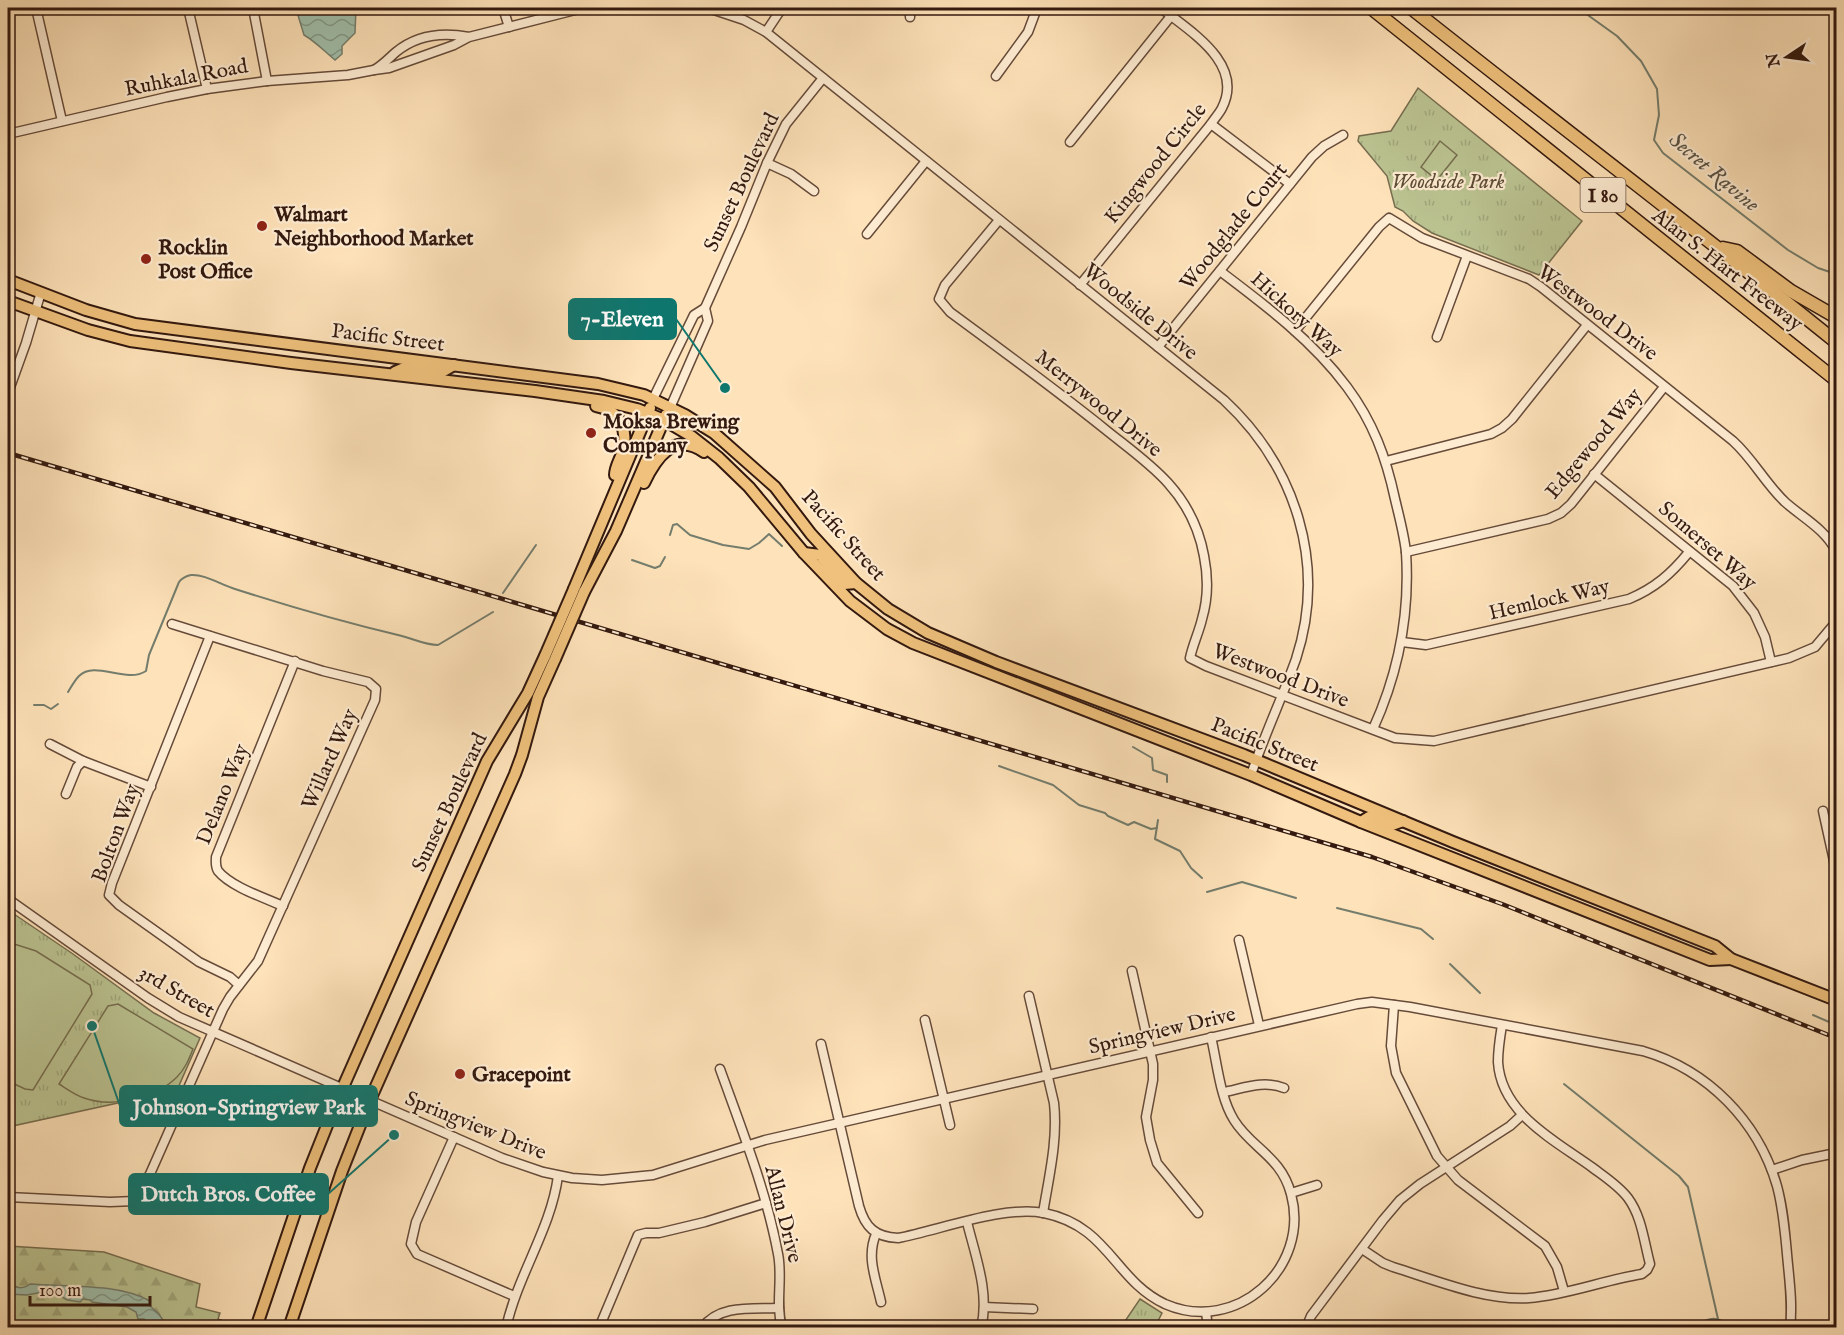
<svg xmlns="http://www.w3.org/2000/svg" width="1844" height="1335" viewBox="0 0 1844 1335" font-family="'IM FELL English',serif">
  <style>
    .grass { fill: url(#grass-tufts); stroke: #776e50; stroke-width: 1.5 }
    .forest { fill: url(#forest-firs); stroke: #776e50; stroke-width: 1.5 }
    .pitch { fill: #bbc492; stroke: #776e50; stroke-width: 1.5 }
    .water { fill: url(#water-waves); stroke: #747d6d; stroke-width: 1.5 }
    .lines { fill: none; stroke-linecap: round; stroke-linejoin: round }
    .stream { stroke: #747d6d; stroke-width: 2 }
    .minor-casing { stroke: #664b3a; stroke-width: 11 }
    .major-casing { stroke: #33190f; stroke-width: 14 }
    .highway-casing { stroke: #33190f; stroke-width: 15 }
    .minor { stroke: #feecd2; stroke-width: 8 }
    .major { stroke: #efc17c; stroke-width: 10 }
    .highway { stroke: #efc17c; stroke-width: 12 }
    .rail-casing { stroke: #33190f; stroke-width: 4.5 }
    .rail { stroke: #feecd2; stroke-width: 2; stroke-dasharray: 7; stroke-linecap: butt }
    .major-bridge-casing { stroke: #33190f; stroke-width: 14; stroke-linecap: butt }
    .major-bridge { stroke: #efc17c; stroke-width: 10 }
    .poi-dot { fill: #8f2418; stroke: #feecd2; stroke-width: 2 }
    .labels { text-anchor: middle; stroke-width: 4.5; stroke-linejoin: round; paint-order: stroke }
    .shield { fill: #feecd2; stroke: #70584a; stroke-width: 1.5 }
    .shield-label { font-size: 20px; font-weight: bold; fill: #33190f }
    .street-label { font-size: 21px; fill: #33190f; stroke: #feecd2 }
    .park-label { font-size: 21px; font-style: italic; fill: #5c4c36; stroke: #feecd2 }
    .poi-label { font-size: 21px; font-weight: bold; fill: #33190f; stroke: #feecd2; text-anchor: start }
    .water-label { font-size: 22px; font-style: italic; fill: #595346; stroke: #feecd2 }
    .leader { fill: none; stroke: #0f766e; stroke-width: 2 }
    .callout-dot { fill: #0f766e; stroke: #feecd2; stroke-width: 2 }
    .callout { fill: #0f766e; stroke: #0f766e; stroke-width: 2 }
    .callout-label { font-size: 22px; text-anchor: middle; font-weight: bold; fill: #fff }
  </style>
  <defs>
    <pattern id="grass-tufts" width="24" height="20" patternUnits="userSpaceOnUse" patternTransform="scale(1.5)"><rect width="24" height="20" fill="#bbc492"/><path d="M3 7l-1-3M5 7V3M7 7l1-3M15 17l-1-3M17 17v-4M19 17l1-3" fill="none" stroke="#a1a87d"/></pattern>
    <pattern id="forest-firs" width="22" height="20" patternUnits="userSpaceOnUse" patternTransform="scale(1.5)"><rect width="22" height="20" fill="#bbc492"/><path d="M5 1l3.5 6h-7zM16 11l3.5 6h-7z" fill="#a1a87d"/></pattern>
    <pattern id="water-waves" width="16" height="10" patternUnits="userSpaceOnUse" patternTransform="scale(1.5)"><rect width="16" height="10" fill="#a0bfab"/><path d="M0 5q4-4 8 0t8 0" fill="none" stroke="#839a8a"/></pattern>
  </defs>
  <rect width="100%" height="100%" fill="#fee2b9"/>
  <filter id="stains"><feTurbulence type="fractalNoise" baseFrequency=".00333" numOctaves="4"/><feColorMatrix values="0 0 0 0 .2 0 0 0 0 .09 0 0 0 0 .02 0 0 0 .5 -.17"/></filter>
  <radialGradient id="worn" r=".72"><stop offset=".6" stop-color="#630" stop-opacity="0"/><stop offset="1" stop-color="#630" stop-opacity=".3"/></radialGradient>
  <!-- grass -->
  <g class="grass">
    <polygon points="1418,88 1582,221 1539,275 1432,233 1413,221 1403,211 1395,207 1387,176 1358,141 1359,136 1391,131"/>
    <polygon points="8,910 73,954 154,1013 200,1038 177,1090 8,1127"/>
    <polygon points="1140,1299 1162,1313 1155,1327 1121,1327"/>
  </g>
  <!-- forest -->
  <polygon class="forest" points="8,1246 104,1252 200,1284 196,1307 220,1313 218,1319 226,1322 224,1327 8,1327"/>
  <!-- pitch -->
  <g class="pitch">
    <polygon points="1440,141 1457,155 1437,180 1421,167"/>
    <polygon points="8,942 36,951 90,985 92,994 33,1090 25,1089 8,1081"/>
    <path d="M118 1004 193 1049C189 1059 185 1069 177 1077 155 1099 112 1108 84 1098 75 1095 67 1089 59 1084L108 1006Z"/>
  </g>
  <!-- water -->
  <g class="water">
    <path d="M299 8H356L355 33 342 46V54L335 60C324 51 316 42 304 35L297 12Z"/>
    <path d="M8 1283C17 1288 22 1290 30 1284 66 1287 119 1283 150 1301V1306L158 1313 168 1327H151L144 1319H138L136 1312 127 1307 92 1302 90 1300 83 1299 80 1302 67 1300 56 1293 48 1291 27 1295 8 1294Z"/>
  </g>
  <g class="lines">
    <!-- stream -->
    <g class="stream">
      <polyline points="1578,8 1617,36 1641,61 1657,89 1659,115 1654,140 1663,153 1788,250 1818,268 1836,274"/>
      <polyline points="670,535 673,525 677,524 690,535 723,545 749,549 759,543 769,534 782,546"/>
      <polyline points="632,560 655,568 660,566 665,557"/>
      <polyline points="503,593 536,545"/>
      <path d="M68 692C71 687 75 680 79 676 95 660 126 684 146 671L149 655 179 582C182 578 186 576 191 575 205 574 221 585 235 589 288 606 343 622 398 635 412 638 424 645 438 645L493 612"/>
      <polyline points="8,703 13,701"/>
      <polyline points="34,705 44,705 51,709 58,704"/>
      <polyline points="1133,747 1152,758 1153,770 1167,775 1167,782"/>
      <polyline points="999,766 1053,785 1079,805 1105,813 1108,816 1128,825 1134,822 1151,829 1157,828"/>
      <polyline points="1158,820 1155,839 1180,851 1191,868 1202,878"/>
      <polyline points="1207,892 1242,882 1296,898"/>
      <polyline points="1337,908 1421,929 1433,939"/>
      <polyline points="1450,964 1480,993"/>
      <polyline points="1813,1015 1836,1025"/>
      <polyline points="1564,1084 1679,1176 1688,1187 1718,1319"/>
      <polyline points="1402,1328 1423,1328"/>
      <path d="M1690 1328C1708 1319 1715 1313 1732 1328"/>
    </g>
    <!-- minor casing -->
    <g class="minor-casing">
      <g id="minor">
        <polyline points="36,8 62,121"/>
        <polyline points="188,8 207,89"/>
        <polyline points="253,8 267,81"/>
        <polyline points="503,8 509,27"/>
        <path d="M708 8 744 20 766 32 1224 400C1296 467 1327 564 1296 659 1282 698 1264 736 1251 775"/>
        <polyline points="910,17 910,8"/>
        <polyline points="766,32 782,8"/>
        <path d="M469 37C443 32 418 34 396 52 389 58 383 65 374 70L389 68 454 45 469 37 583 8"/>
        <polyline points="996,76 1028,32 1037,8"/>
        <polyline points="1211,124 1290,184"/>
        <polyline points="8,134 167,97 207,89 267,81 348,75 374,70"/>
        <polyline points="1070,142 1171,16"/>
        <polyline points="767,163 791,174 814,191"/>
        <path d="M999 220 945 285 939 299 950 312C1003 351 1055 389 1106 430 1127 447 1150 463 1168 483 1187 504 1199 528 1204 556 1208 576 1208 599 1202 619 1199 632 1193 644 1190 658L1206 666 1395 738 1434 741 1789 658 1815 647 1836 622"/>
        <polyline points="867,234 926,161"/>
        <path d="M1220 271C1265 305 1313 341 1347 387 1373 422 1386 457 1395 499 1399 516 1404 534 1406 552 1410 613 1398 674 1373 729"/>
        <path d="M1080 285 1211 124C1214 119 1219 114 1222 108 1245 63 1189 31 1161 8"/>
        <path d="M1295 331 1379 227 1389 218 1422 238 1529 279 1541 287 1733 441C1753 459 1765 483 1785 502 1803 518 1825 529 1836 551"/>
        <polyline points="1437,337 1467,256"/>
        <polyline points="1158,347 1312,157 1324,146 1343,135"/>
        <polyline points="8,393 26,343 41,292"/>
        <polyline points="653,399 694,315 705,308 741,227 767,163 786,124 823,78"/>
        <polyline points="670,408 708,321 705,308"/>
        <polyline points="1386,461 1491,434 1502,428 1512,419 1587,325"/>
        <polyline points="1594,474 1733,586 1754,613 1765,637 1771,662"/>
        <polyline points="1406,552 1548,519 1561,513 1571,504 1664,387"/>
        <polyline points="210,636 112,883 109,895 119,905 199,962 230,977 239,985"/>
        <path d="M1402 642 1426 645 1629 599C1655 588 1671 574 1689 552"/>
        <polyline points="50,744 83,761 151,787"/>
        <polyline points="66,794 77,767 83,761"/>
        <polyline points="1823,811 1836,870"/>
        <path d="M8 899 148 998 179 1017 502 1158 543 1172 572 1178 602 1180 653 1175 765 1140 1357 1004 1372 1002 1410 1007 1643 1051C1708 1070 1758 1121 1777 1186 1783 1208 1785 1231 1787 1254 1789 1278 1793 1303 1790 1328"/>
        <path d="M283 906C265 898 231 887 218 871 215 866 216 862 216 857L295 661"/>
        <polyline points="1239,940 1259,1025"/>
        <polyline points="1132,971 1153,1064 1153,1080 1146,1117 1150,1140 1157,1163 1198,1213"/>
        <path d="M1029 996 1054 1103C1058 1140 1049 1176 1043 1213"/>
        <polyline points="1394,1005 1391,1046 1396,1073 1437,1156 1458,1180 1545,1246 1557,1267 1564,1291"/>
        <polyline points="925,1020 950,1125"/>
        <path d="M821 1044 859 1206C865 1227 875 1237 898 1238 940 1230 1004 1205 1044 1213 1109 1226 1114 1280 1165 1304 1236 1335 1311 1268 1291 1194 1281 1156 1251 1148 1234 1120 1220 1098 1217 1062 1211 1037"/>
        <path d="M720 1069C742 1130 766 1190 778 1254 783 1278 775 1304 782 1328"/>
        <path d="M1224 1092C1244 1088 1264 1080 1284 1088"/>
        <polyline points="454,1137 416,1222 411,1244 417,1254 514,1296"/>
        <polyline points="1772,1170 1802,1160 1836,1153"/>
        <polyline points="1291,1193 1317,1185"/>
        <polyline points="8,1197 110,1202 135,1201 150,1174 223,1009 230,997 258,961 375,700 376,689 368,682 323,671 172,624"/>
        <path d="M967 1222C975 1255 990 1293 981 1328"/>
        <path d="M876 1234C866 1257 876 1279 881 1302"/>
        <path d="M1362 1249 1383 1263 1393 1267C1435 1280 1485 1301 1529 1298 1567 1295 1604 1280 1642 1274L1647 1270 1650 1264C1644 1242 1642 1217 1628 1198 1619 1186 1605 1177 1593 1168 1556 1141 1501 1114 1498 1062 1498 1049 1500 1037 1502 1025"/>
        <polyline points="984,1307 1033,1309"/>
        <polyline points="1206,1312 1208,1328"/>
        <path d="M506 1328C518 1274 551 1229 558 1176"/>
        <polyline points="599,1328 638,1235 646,1233 659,1233 705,1222 766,1203"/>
        <path d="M702 1328C719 1304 753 1309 779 1308"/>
        <polyline points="1306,1328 1311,1316 1383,1220 1400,1200 1420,1184 1510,1126 1522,1115"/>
      </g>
    </g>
    <!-- major casing -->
    <g class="major-casing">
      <g id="major">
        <polyline points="8,280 86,310 135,324 598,384 644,395 685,415 714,433 775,487 811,534 856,583 888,609 928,633 996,662 1244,755 1453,842 1715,946 1731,959 1836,1000"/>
        <polyline points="8,301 88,330 130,341 291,363 535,391 604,401 637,409 664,420 691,436 719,458 749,487 804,553 850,601 887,629 913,643 1251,775 1361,822 1710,960 1731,959"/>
        <polyline points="395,372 404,368 442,372 454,365"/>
        <path d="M596 406C620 410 629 431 622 453 620 460 615 467 615 475"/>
        <path d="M644 483C656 458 674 431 704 452"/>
        <polyline points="804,553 820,555 844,584 856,583"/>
        <polyline points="574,589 650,408"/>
        <polyline points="584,592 616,531 666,415"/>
        <polyline points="1361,822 1369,817 1392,825 1403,821"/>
        <polyline points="256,1328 310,1168 336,1103 487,761 528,693 545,656"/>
        <polyline points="289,1328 342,1171 370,1100 515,774 522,755 538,697 555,659"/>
      </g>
    </g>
    <!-- highway casing -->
    <g class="highway-casing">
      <g id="highway">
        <polyline points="1371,8 1836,380"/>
        <path d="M1411 8C1552 120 1696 229 1836 342"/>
        <polyline points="1723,248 1737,251 1791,291 1836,317"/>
      </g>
    </g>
    <!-- minor -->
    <use href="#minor" class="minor"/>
    <!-- major -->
    <use href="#major" class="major"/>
    <!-- highway -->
    <use href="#highway" class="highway"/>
    <!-- rail casing -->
    <g class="rail-casing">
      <polyline id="rail" points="8,453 388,565 1372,857 1502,904 1836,1038"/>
    </g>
    <!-- rail -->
    <use href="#rail" class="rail"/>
    <!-- major-bridge casing -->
    <g class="major-bridge-casing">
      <g id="major-bridge">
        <polyline points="545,656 574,589"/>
        <polyline points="555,659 584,592"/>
      </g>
    </g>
    <!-- major-bridge -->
    <use href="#major-bridge" class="major-bridge"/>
  </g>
  <!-- markers -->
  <g class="poi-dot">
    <circle cx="262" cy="226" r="6"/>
    <circle cx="146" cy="259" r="6"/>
    <circle cx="591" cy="433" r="6"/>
    <circle cx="460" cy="1074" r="6"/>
  </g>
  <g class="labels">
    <!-- shield labels -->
    <rect class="shield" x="1580.5" y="178" width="45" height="34" rx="4.5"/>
    <g class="shield-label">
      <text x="1603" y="202">I 80</text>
    </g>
    <!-- street labels -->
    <g class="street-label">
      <text transform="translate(186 77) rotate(-11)" y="7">Ruhkala Road</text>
      <text transform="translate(1155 163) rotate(-51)" y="7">Kingwood Circle</text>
      <text transform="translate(741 182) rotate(-65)" y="7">Sunset Boulevard</text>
      <text transform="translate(1233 226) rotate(-51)" y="7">Woodglade Court</text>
      <text transform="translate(1728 269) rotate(38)" y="7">Alan S. Hart Freeway</text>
      <text transform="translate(1141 311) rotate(39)" y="7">Woodside Drive</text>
      <text transform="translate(1598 312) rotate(37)" y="7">Westwood Drive</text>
      <text transform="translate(1297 314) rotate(42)" y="7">Hickory Way</text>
      <text transform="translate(388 337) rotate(7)" y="7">Pacific Street</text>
      <text transform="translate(1099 403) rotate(39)" y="7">Merrywood Drive</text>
      <text transform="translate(1593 443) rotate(-50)" y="7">Edgewood Way</text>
      <text transform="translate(844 535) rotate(48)" y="7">Pacific Street</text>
      <text transform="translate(1708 545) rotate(41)" y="7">Somerset Way</text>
      <text transform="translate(1549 599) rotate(-13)" y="7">Hemlock Way</text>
      <text transform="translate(1281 675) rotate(21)" y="7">Westwood Drive</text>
      <text transform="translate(1265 744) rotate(22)" y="7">Pacific Street</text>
      <text transform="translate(329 759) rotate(-66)" y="7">Willard Way</text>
      <text transform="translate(222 794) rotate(-68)" y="7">Delano Way</text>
      <text transform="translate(449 802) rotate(-65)" y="7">Sunset Boulevard</text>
      <text transform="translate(115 833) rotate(-70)" y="7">Bolton Way</text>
      <text transform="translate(177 991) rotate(30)" y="7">3rd Street</text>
      <text transform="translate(1162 1030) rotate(-13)" y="7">Springview Drive</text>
      <text transform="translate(476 1125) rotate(22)" y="7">Springview Drive</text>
      <text transform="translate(784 1214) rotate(76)" y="7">Allan Drive</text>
    </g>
    <!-- park labels -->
    <g class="park-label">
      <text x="1448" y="188">Woodside Park</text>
    </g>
    <!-- poi labels -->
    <g class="poi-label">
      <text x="274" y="221">Walmart<tspan x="274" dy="24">Neighborhood Market</tspan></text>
      <text x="158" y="254">Rocklin<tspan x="158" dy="24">Post Office</tspan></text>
      <text x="603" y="428">Moksa Brewing<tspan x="603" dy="24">Company</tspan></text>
      <text x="472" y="1081">Gracepoint</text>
    </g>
    <!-- water labels -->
    <g class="water-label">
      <text transform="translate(1715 171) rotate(40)" y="8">Secret Ravine</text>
    </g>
  </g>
  <!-- callouts -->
  <path class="leader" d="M725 388L676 319M92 1026L120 1106M394 1135L328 1194"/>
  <g class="callout-dot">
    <circle cx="725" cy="388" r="6"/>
    <circle cx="92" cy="1026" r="6"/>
    <circle cx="394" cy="1135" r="6"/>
  </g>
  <g class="callout">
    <rect x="569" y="299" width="107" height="40" rx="6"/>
    <rect x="120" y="1086" width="257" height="40" rx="6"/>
    <rect x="129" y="1174" width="199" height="40" rx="6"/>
  </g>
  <g class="callout-label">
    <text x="622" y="326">7-Eleven</text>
    <text x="249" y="1114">Johnson-Springview Park</text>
    <text x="228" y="1201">Dutch Bros. Coffee</text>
  </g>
  <!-- margin -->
  <rect width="1844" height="1335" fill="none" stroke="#fee2b9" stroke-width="30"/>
  <rect x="9" y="9" width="1826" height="1317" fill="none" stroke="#33190f" stroke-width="3"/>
  <rect x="15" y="15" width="1814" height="1305" fill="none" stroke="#33190f" stroke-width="1.5"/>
  <!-- north arrow -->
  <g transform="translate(1787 57) rotate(257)" stroke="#feecd2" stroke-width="4.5" paint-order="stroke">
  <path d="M0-4.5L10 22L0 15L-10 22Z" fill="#33190f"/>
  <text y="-9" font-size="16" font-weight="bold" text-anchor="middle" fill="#33190f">N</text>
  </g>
  <!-- scale -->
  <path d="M30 1296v9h120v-9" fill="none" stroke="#33190f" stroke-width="3"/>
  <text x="39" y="1296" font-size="18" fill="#33190f" stroke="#feecd2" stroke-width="4.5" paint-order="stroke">100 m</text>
  <rect width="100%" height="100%" filter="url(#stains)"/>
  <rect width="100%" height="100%" fill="url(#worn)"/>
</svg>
